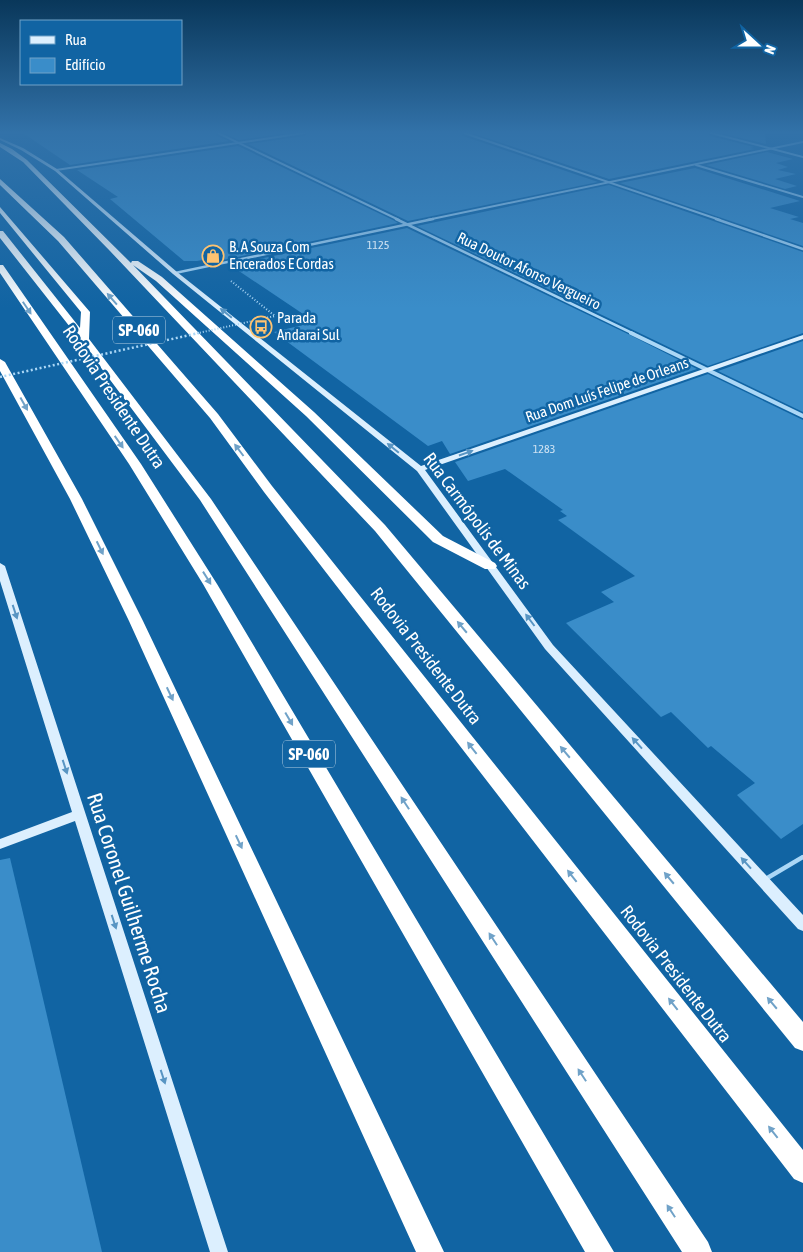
<svg xmlns="http://www.w3.org/2000/svg" width="803" height="1252" viewBox="0 0 803 1252" font-family="'Asap Condensed',sans-serif">
  <style>
    .building { fill: #3a8dc9 }
    .lines { fill: none; stroke-linecap: round; stroke-linejoin: round }
    .path { stroke: #abd7f6; stroke-width: 2; stroke-dasharray: 1 2; stroke-linecap: butt }
    .lane { stroke: #abd7f6; stroke-width: 4.5 }
    .street-far2 { stroke: #abd7f6; stroke-width: 2 }
    .street-far1 { stroke: #abd7f6; stroke-width: 2.5 }
    .street { stroke: #abd7f6; stroke-width: 4 }
    .secondary { fill: #dceffe; fill-rule: evenodd }
    .highway { fill: #fff; fill-rule: evenodd }
    .path-bridge-far1 { stroke: #abd7f6; stroke-width: 2; stroke-dasharray: 1 2; stroke-linecap: butt }
    .path-bridge { stroke: #abd7f6; stroke-width: 2.5; stroke-dasharray: 2 2.5; stroke-linecap: butt }
    .oneway { fill: #70a2c8 }
    .oneway2 { fill: #5895c3 }
    .labels { text-anchor: middle; stroke-width: 5; stroke-linejoin: round; paint-order: stroke }
    .far-number-label { font-size: 12px; fill: #cee2f2 }
    .far-poi-label { font-size: 15px; fill: #fff; stroke: #1164a3; text-anchor: start }
    .far-street-label { font-size: 15px; fill: #fff; stroke: #1164a3 }
    .shield { fill: #1164a3; stroke: #b8d0e3; stroke-width: 1 }
    .shield-label { font-size: 16px; font-weight: bold; fill: #fff }
    .street-label { font-size: 18px; fill: #fff; stroke: #1164a3 }
    .near-street-label { font-size: 21px; fill: #fff; stroke: #1164a3 }
  </style>
  <rect width="100%" height="100%" fill="#1164a3"/>
  <!-- building -->
  <g class="building">
    <polygon points="23,133 215,133 217,136 229,141 70,165"/>
    <polygon points="224,133 287,133 239,140"/>
    <polygon points="307,133 461,133 463,136 598,182 408,221 248,144 304,136"/>
    <polygon points="472,133 708,133 710,136 754,147 750,148 755,149 609,179"/>
    <polygon points="721,133 765,133 766,144"/>
    <polygon points="238,146 393,220 398,223 223,260 218,257 197,261 184,261 110,199 118,197 77,170"/>
    <polygon points="767,152 793,159 776,163 788,167 778,170 796,174 775,179 797,186 785,189 706,165"/>
    <polygon points="695,168 800,201 770,208 799,217 790,219 803,223 803,246 620,183"/>
    <polygon points="609,185 803,252 803,333 708,366 417,226"/>
    <polygon points="407,228 628,334 697,369 450,454 442,441 428,446 274,332 315,322 230,265"/>
    <polygon points="803,341 803,412 718,371"/>
    <polygon points="708,374 803,420 803,824 781,839 737,795 755,783 711,746 708,748 671,712 661,717 566,623 614,602 601,592 635,576 558,520 567,516 560,511 563,510 505,469 468,481 455,462"/>
    <polygon points="10,858 31,947 102,1252 0,1252 0,860"/>
  </g>
  <g class="lines">
    <!-- path -->
    <polyline class="path" points="231,281 275,316"/>
    <!-- lane -->
    <polyline class="lane" points="764,880 803,857"/>
    <!-- street-far2 -->
    <g class="street-far2">
      <polyline points="218,133 399,220"/>
      <polyline points="464,133 720,220"/>
      <polyline points="711,133 803,157"/>
      <polyline points="696,165 803,197"/>
      <polyline points="56,170 304,133"/>
      <polyline points="427,220 803,142"/>
    </g>
    <!-- street-far1 -->
    <g class="street-far1">
      <polyline points="396,219 634,334"/>
      <polyline points="716,219 803,249"/>
      <polyline points="175,273 433,219"/>
    </g>
    <!-- street -->
    <polyline class="street" points="631,333 803,416"/>
    <!-- secondary -->
    <g class="secondary">
      <polygon points="0,138 23,148 57,169 177,272 421,466 803,335 803,339 425,470 553,645 803,915 803,931 798,929 545,649 417,471 173,274 55,171 21,150 0,140"/>
      <polygon points="0,563 5,566 228,1252 210,1252 75,821 0,849 0,839 72,812 0,581"/>
    </g>
    <!-- highway -->
    <g class="highway">
      <polygon points="0,143 12,149 27,160 131,263 132,261 138,261 162,277 314,412 443,536 495,563 497,566 495,569 485,569 433,542 306,416 156,281 133,265 385,525 803,1022 803,1051 795,1048 375,531 110,251 23,162 0,147"/>
      <polygon points="0,179 64,237 218,414 272,486 803,1150 803,1183 794,1179 264,492 210,418 58,241 0,185"/>
      <polygon points="0,207 90,312 89,339 211,499 708,1242 712,1252 682,1252 200,500 81,341 0,238 0,231 3,231 80,328 81,312 0,213"/>
      <polygon points="0,265 3,265 141,464 217,584 614,1252 585,1252 203,584 129,464 0,273"/>
      <polygon points="0,359 5,362 82,499 143,621 444,1252 416,1252 129,621 70,499 0,371"/>
    </g>
    <!-- path-bridge-far1 -->
    <polyline class="path-bridge-far1" points="194,334 275,316"/>
    <!-- path-bridge -->
    <polyline class="path-bridge" points="0,377 199,333"/>
  </g>
  <!-- one-way arrows -->
  <defs><path id="oneway-solid" d="M-6-.8H1V-3.2L6.5 0L1 3.2V.8H-6Z" transform="scale(1.25)"/></defs>
  <g class="oneway">
    <use href="#oneway-solid" transform="translate(112 299) rotate(-131)"/>
    <use href="#oneway-solid" transform="translate(27 308) rotate(56)"/>
    <use href="#oneway-solid" transform="translate(24 404) rotate(61)"/>
    <use href="#oneway-solid" transform="translate(119 442) rotate(55)"/>
    <use href="#oneway-solid" transform="translate(239 450) rotate(-127)"/>
    <use href="#oneway-solid" transform="translate(100 548) rotate(64)"/>
    <use href="#oneway-solid" transform="translate(207 578) rotate(58)"/>
    <use href="#oneway-solid" transform="translate(462 627) rotate(-130)"/>
    <use href="#oneway-solid" transform="translate(170 694) rotate(65)"/>
    <use href="#oneway-solid" transform="translate(289 719) rotate(60)"/>
    <use href="#oneway-solid" transform="translate(472 748) rotate(-128)"/>
    <use href="#oneway-solid" transform="translate(565 752) rotate(-130)"/>
    <use href="#oneway-solid" transform="translate(405 803) rotate(-123)"/>
    <use href="#oneway-solid" transform="translate(239 842) rotate(65)"/>
    <use href="#oneway-solid" transform="translate(572 876) rotate(-128)"/>
    <use href="#oneway-solid" transform="translate(669 878) rotate(-130)"/>
    <use href="#oneway-solid" transform="translate(493 939) rotate(-123)"/>
    <use href="#oneway-solid" transform="translate(772 1003) rotate(-130)"/>
    <use href="#oneway-solid" transform="translate(673 1004) rotate(-128)"/>
    <use href="#oneway-solid" transform="translate(582 1075) rotate(-123)"/>
    <use href="#oneway-solid" transform="translate(773 1132) rotate(-128)"/>
    <use href="#oneway-solid" transform="translate(671 1211) rotate(-123)"/>
  </g>
  <g class="oneway2">
    <use href="#oneway-solid" transform="translate(226 313) rotate(-141)"/>
    <use href="#oneway-solid" transform="translate(393 448) rotate(-141)"/>
    <use href="#oneway-solid" transform="translate(466 453) rotate(-19)"/>
    <use href="#oneway-solid" transform="translate(15 612) rotate(72)"/>
    <use href="#oneway-solid" transform="translate(530 620) rotate(-127)"/>
    <use href="#oneway-solid" transform="translate(637 743) rotate(-132)"/>
    <use href="#oneway-solid" transform="translate(65 767) rotate(72)"/>
    <use href="#oneway-solid" transform="translate(746 863) rotate(-132)"/>
    <use href="#oneway-solid" transform="translate(114 922) rotate(72)"/>
    <use href="#oneway-solid" transform="translate(163 1077) rotate(72)"/>
  </g>
  <!-- sky -->
  <linearGradient id="sky" x2="0" y2="1"><stop stop-color="#09375a"/><stop offset="0.43" stop-color="#3272a9"/><stop offset="1" stop-color="#3272a9" stop-opacity="0"/></linearGradient>
  <rect width="803" height="308" fill="url(#sky)"/>
  <!-- icons -->
  <defs>
    <g id="shop-ring" transform="scale(1.125)"><circle r="9.5" fill="#1164a3" stroke="#ffc370" stroke-width="1.5"/><path d="M-5-2.5h2.3a2.7 3.5 0 0 1 5.4 0H5L5.5 6h-11ZM-1.5-2.5h3a1.5 2.3 0 0 0-3 0Z" fill="#ffc370"/></g>
    <g id="bus-ring" transform="scale(1.125)"><circle r="9.5" fill="#1164a3" stroke="#ffc370" stroke-width="1.5"/><path d="M-5-6H5V4H4V6H2V4H-2V6H-4V4H-5ZM-3.5-4V0h7V-4ZM-3.5 1.2v1.5H-2V1.2ZM2 1.2v1.5H3.5V1.2Z" fill="#ffc370"/></g>
  </defs>
  <g fill-rule="evenodd">
    <use href="#shop-ring" x="213" y="256"/>
    <use href="#bus-ring" x="261" y="327"/>
  </g>
  <g class="labels">
    <!-- far-number labels -->
    <g class="far-number-label">
      <text x="378" y="249">1125</text>
      <text x="544" y="453">1283</text>
    </g>
    <!-- far-poi labels -->
    <g class="far-poi-label">
      <text x="229" y="252">B. A Souza Com<tspan x="229" dy="17">Encerados E Cordas</tspan></text>
      <text x="277" y="323">Parada<tspan x="277" dy="17">Andarai Sul</tspan></text>
    </g>
    <!-- far-street labels -->
    <g class="far-street-label">
      <text transform="translate(529 271) rotate(26)" y="5">Rua Doutor Afonso Vergueiro</text>
      <text transform="translate(607 390) rotate(-19)" y="5">Rua Dom Luís Felipe de Orleans</text>
    </g>
    <!-- shield labels -->
    <g class="shield">
      <rect x="113" y="316.5" width="52" height="27" rx="4"/>
      <rect x="283" y="740.5" width="52" height="27" rx="4"/>
    </g>
    <g class="shield-label">
      <text x="139" y="336">SP-060</text>
      <text x="309" y="760">SP-060</text>
    </g>
    <!-- street labels -->
    <g class="street-label">
      <text transform="translate(114 397) rotate(56)" y="6">Rodovia Presidente Dutra</text>
      <text transform="translate(477 521) rotate(53)" y="6">Rua Carmópolis de Minas</text>
      <text transform="translate(426 656) rotate(52)" y="6">Rodovia Presidente Dutra</text>
      <text transform="translate(676 974) rotate(52)" y="6">Rodovia Presidente Dutra</text>
    </g>
    <!-- near-street labels -->
    <g class="near-street-label">
      <text transform="translate(129 903) rotate(72)" y="7">Rua Coronel Guilherme Rocha</text>
    </g>
  </g>
  <!-- legend -->
  <rect x="20" y="20" width="162" height="65" fill="#1164a3" stroke="#70a2c8"/>
  <rect x="30" y="36" width="25" height="8" fill="#dceffe" stroke="#70a2c8"/>
  <text x="65" y="45" font-size="15" fill="#ffffff">Rua</text>
  <rect x="30" y="58" width="25" height="15" fill="#3a8dc9" stroke="#70a2c8"/>
  <text x="65" y="70" font-size="15" fill="#ffffff">Edifício</text>
  <!-- north arrow -->
  <g transform="translate(758 45) rotate(111)" stroke="#1164a3" stroke-width="4" paint-order="stroke">
  <path d="M0-4L9 19L0 12L-9 19Z" fill="#ffffff"/>
  <text y="-8" font-size="14" font-weight="bold" text-anchor="middle" fill="#ffffff">N</text>
  </g>
</svg>
